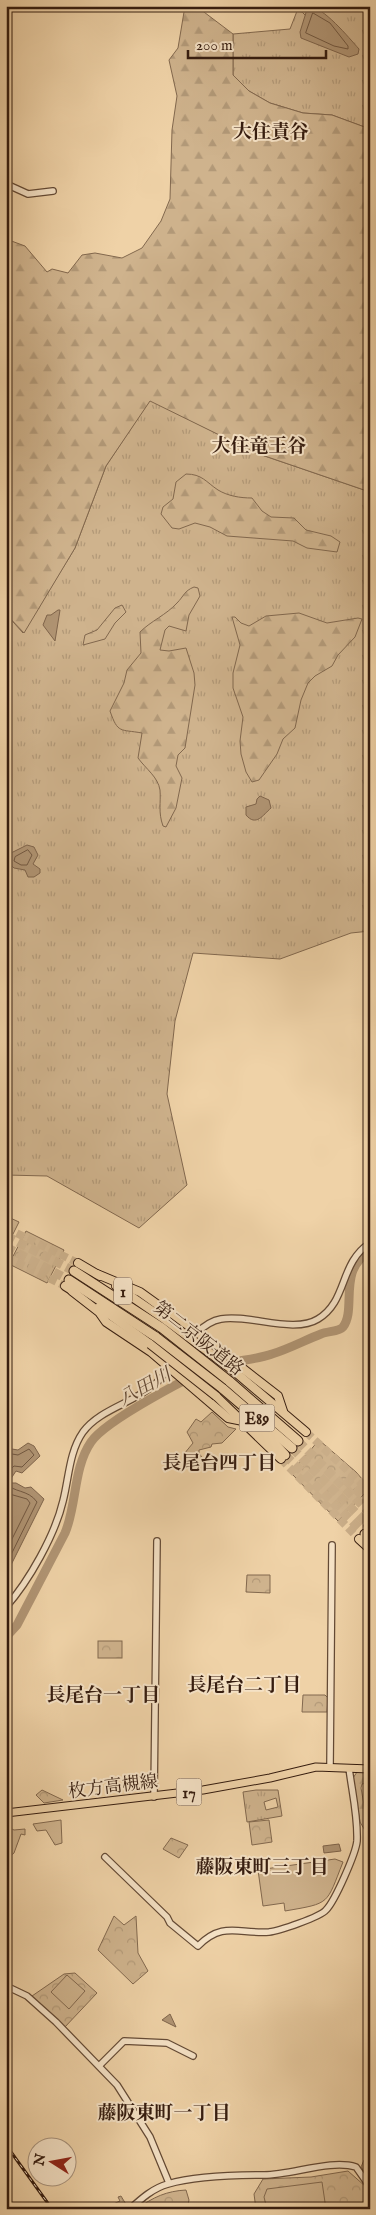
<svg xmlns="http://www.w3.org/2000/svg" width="376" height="2215" viewBox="0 0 376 2215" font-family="'IM FELL English','Noto Serif JP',serif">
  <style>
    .grass { fill: url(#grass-tufts); stroke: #82684e; fill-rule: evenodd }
    .forest { fill: url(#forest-firs); stroke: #82684e }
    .park { fill: url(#park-crowns); stroke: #82684e }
    .pitch { fill: #cfb38d; stroke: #82684e }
    .water { fill: #b09473; stroke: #7f644b }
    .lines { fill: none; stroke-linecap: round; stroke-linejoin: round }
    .shore { stroke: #725841; stroke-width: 1 }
    .stream { stroke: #7f644b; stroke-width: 1 }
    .river { stroke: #b09473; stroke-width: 9 }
    .trunk-tunnel { stroke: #caae89; stroke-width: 8; stroke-dasharray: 8 4; stroke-linecap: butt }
    .motorway-tunnel { stroke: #caae89; stroke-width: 9; stroke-dasharray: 9 4.5; stroke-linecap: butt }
    .tertiary-casing { stroke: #644a35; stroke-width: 8 }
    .primary-casing { stroke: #351c0f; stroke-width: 9 }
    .trunk-casing { stroke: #351c0f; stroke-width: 10 }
    .motorway-casing { stroke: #351c0f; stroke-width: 11 }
    .tertiary { stroke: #f5e2c6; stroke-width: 5.5 }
    .primary { stroke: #efd2a7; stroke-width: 7 }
    .trunk { stroke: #efd2a7; stroke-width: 8 }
    .motorway { stroke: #efd2a7; stroke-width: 9 }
    .rail-casing { stroke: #351c0f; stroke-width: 3 }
    .rail { stroke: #f5e2c6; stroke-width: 1; stroke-dasharray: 4; stroke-linecap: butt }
    .trunk-bridge-casing { stroke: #351c0f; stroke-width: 10; stroke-linecap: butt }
    .motorway-bridge-casing { stroke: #351c0f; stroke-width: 11; stroke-linecap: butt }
    .trunk-bridge { stroke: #efd2a7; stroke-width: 8 }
    .motorway-bridge { stroke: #efd2a7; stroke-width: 9 }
    .labels { text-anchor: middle; stroke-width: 4; stroke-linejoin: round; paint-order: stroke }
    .shield { fill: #f5e2c6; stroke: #6f5746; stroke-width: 1 }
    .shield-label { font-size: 16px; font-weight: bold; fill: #351c0f }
    .street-label { font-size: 18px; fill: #351c0f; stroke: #f5e2c6 }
    .neighbourhood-label { font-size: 19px; font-weight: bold; fill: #351c0f; stroke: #f5e2c6 }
    .water-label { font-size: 19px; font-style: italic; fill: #604632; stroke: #f5e2c6 }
  </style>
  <defs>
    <pattern id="grass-tufts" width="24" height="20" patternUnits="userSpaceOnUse" patternTransform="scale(1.25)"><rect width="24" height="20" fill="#cfb38d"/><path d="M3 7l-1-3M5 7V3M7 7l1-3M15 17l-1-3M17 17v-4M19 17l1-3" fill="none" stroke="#b29978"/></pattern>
    <pattern id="forest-firs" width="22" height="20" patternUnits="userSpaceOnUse" patternTransform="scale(1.25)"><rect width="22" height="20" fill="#cfb38d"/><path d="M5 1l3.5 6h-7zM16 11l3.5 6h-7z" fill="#b29978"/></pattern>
    <pattern id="park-crowns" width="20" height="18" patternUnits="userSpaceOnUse" patternTransform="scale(1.25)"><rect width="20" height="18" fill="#cfb38d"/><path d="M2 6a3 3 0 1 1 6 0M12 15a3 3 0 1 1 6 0" fill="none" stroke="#b29978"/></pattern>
  </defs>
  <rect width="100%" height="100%" fill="#efd2a7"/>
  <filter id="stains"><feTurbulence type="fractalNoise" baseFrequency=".004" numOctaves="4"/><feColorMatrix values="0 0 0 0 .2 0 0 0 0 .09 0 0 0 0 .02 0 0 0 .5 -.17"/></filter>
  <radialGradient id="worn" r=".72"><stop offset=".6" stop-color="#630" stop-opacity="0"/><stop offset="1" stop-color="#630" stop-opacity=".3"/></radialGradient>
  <!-- grass -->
  <g class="grass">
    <polygon points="299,6 353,6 370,10 370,129 332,115 303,113 270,103 249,91 233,75 233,34 290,29"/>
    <polygon points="150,400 256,453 370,492 370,931 351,933 280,959 193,953 175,1021 167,1094 187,1185 139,1228 47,1176 6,1175 6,614 23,633 75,548 106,466"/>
    <path d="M256 1790H278L282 1816 247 1822 243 1792ZM276 1798 278 1807 266 1810 264 1802Z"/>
    <polygon points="61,1820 62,1843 55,1845 46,1830 37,1831 33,1824"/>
  </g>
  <!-- forest -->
  <g class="forest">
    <polygon points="185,6 196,6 233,34 233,75 249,91 270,103 303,113 332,115 370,129 370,492 256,453 150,401 106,466 75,548 24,633 6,614 6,239 25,246 47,272 52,269 68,273 82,255 95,253 122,258 142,248 161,221 170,199 172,130 177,96 169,60 178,48"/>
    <path d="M186 474C202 474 206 482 218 490 228 496 240 498 252 498L262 511 271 517 294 518 306 530 331 536 340 542 337 552 307 548 293 541 227 536 210 527 195 523 179 529 172 528 161 514 163 507 173 499 176 482Z"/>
    <path d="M194 587 198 588 200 596 189 615 186 631 169 626 165 630 160 650 169 651 186 648 194 673 195 685 185 748 178 755 176 766 182 778 176 808 166 827 163 826C158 812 161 803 160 790 158 777 146 769 138 758L142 733C120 729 118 734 110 711L124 683 127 670 141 653 140 632C151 621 166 615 177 603 184 596 184 591 194 587Z"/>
    <polygon points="122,605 126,612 115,623 105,639 83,645 85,635 97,630 115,608"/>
    <polygon points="299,613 327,623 358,618 362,619 355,637 338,655 332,666 315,676 308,683 301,700 295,728 283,739 277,754 259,780 252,782 246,772 241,754 240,741 243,717 233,688 233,673 240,645 232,617 235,617 241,623 249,626 266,616"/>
    <polygon points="357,1772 370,1773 370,1782 362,1784 361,1788 370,1839 360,1822 353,1778"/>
    <polygon points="6,1826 14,1830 25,1829 25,1835 21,1834 14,1853 6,1860"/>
  </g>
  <!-- park -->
  <g class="park">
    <polygon points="6,1216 19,1222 6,1248"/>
    <polygon points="26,1231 64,1250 47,1283 9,1264"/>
    <polygon points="212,1412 228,1427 236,1429 222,1443 212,1444 211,1447 199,1450 199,1453 205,1462 193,1453 184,1454 193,1443 187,1432 196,1419 201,1422"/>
    <polygon points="319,1440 356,1472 370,1488 338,1521 291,1473"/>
    <polygon points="247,1575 270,1575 270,1593 246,1592"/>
    <rect x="98" y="1641" width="24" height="17"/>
    <polygon points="303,1695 325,1695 328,1698 327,1712 302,1712"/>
    <polygon points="42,1790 63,1800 44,1803 36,1795"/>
    <polygon points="269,1820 272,1842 252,1845 249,1822"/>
    <polygon points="171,1838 188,1845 179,1858 163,1849"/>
    <polygon points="114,1916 124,1925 136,1916 138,1953 148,1971 133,1984 98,1950"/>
    <polygon points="75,1973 97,1993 64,2028 32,1996 64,1974"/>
    <polygon points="364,2160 370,2163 370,2181 361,2167"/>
    <polygon points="348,2171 365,2186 370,2209 256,2209 254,2194 263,2179 311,2177"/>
    <path d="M186 2190 189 2200 187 2209H137C153 2197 167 2191 186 2190Z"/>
    <polygon points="121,2196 127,2206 125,2209 114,2209 111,2205 120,2201 118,2197"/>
  </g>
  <!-- pitch -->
  <g class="pitch">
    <path d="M335 1859 343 1862C326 1905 331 1903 285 1911L284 1903 263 1906 258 1870Z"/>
    <polygon points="67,1975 85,1991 69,2009 51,1992"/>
    <polygon points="322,2182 326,2209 267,2209 264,2197 267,2189"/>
  </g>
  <!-- water -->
  <g class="water">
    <path d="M308 6C323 6 349 38 359 49L358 54 349 57 301 38 300 32Z"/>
    <polygon points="58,610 60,610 55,641 43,625 47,615 51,615"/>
    <path d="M260 796 269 800 271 808C263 815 256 827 246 815V807L256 804 257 799Z"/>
    <polygon points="27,845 34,847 38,855 33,864 40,869 40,873 34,877 28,877 25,870 14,868 6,861 7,855"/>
    <polygon points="28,1443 34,1446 40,1456 22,1473 16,1471 10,1480 12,1483 16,1483 25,1488 31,1487 44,1499 6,1575 6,1448 18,1450"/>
    <polygon points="339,1844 341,1851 324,1853 323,1846"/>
    <polygon points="170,2014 176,2027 162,2020"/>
  </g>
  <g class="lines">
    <!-- shore -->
    <g class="shore">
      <polygon points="313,13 330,23 348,46 348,49 334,46 306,33"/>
      <polygon points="28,850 32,855 27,865 21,865 14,861 15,857"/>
      <polyline points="6,1453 18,1455 29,1449 34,1455 22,1467 14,1466 6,1474"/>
      <path d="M6 1483C13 1493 28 1489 37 1502L6 1565"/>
      <polyline points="6,1493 27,1499 30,1503 6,1551"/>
    </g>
    <!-- stream -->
    <polyline class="stream" points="270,6 302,12 305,15"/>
    <!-- river -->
    <path class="river" d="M6 1637 17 1625 65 1533C77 1505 73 1468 91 1442 105 1421 194 1373 220 1365 237 1360 255 1360 272 1354 289 1349 305 1340 321 1334 327 1331 339 1332 343 1327 357 1309 337 1270 370 1251"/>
    <!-- trunk-tunnel -->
    <g class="trunk-tunnel">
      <polyline points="6,1228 78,1263"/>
      <polyline points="6,1257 65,1286"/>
      <polyline points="306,1432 370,1491"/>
      <polyline points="281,1459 359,1539"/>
    </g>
    <!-- motorway-tunnel -->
    <g class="motorway-tunnel">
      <polyline points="6,1236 74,1271"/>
      <polyline points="6,1247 69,1280"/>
      <polyline points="298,1441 370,1513"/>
      <polyline points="292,1448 369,1526"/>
      <polyline points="285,1455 365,1534"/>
      <polyline points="345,1479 370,1503"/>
    </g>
    <!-- tertiary casing -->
    <g class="tertiary-casing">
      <g id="tertiary">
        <polyline points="6,184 28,194 53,191"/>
        <path d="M6 1607C29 1581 55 1535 63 1501 69 1478 69 1452 83 1432 100 1409 134 1403 155 1384 176 1366 192 1324 221 1319 249 1314 294 1334 318 1319 348 1301 339 1263 370 1243"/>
        <polyline points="330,1767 332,1545"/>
        <polyline points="154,1797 157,1541"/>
        <path d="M105 1857 167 1917 170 1923 198 1946C223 1921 238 1934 269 1932 279 1931 320 1917 326 1910 335 1901 356 1853 357 1841 358 1816 352 1792 349 1768"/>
        <polyline points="6,1986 27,1996 56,2022 117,2085 150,2137 169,2183"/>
        <polyline points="100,2065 124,2041 167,2043 193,2056"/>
        <path d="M130 2209C141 2199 153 2188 168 2184 195 2176 236 2175 264 2175 292 2175 331 2159 356 2167L370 2187"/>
      </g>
    </g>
    <!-- primary casing -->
    <g class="primary-casing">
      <polyline id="primary" points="6,1813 203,1790 270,1778 316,1767 370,1769"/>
    </g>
    <!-- trunk casing -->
    <g class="trunk-casing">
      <g id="trunk">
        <polyline points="78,1263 100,1276"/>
        <polyline points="97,1274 140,1292 197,1333 278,1396 283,1411"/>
        <polyline points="65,1286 76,1293"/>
        <polyline points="116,1286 167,1321"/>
        <polyline points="72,1291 99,1312 106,1322 151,1352 228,1418 243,1421"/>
        <polyline points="99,1307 150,1344"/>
        <polyline points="234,1371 306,1432"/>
        <polyline points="216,1396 281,1459"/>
        <polyline points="359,1539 370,1549"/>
      </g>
    </g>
    <!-- motorway casing -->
    <g class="motorway-casing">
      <g id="motorway">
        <polyline points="74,1271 162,1328"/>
        <polyline points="69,1280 156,1337"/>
        <polyline points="229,1381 298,1441"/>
        <polyline points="222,1388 292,1448"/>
        <polyline points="256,1424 285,1455"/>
        <polyline points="369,1526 370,1527"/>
        <polyline points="365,1534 370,1538"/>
      </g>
    </g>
    <!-- tertiary -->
    <use href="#tertiary" class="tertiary"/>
    <!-- primary -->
    <use href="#primary" class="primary"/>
    <!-- trunk -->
    <use href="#trunk" class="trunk"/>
    <!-- motorway -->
    <use href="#motorway" class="motorway"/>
    <!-- rail casing -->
    <g class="rail-casing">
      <polyline id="rail" points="6,2145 52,2209"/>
    </g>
    <!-- rail -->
    <use href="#rail" class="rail"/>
    <!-- trunk-bridge casing -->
    <g class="trunk-bridge-casing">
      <g id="trunk-bridge">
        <polyline points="167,1321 234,1371"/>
        <polyline points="150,1344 216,1396"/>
      </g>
    </g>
    <!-- motorway-bridge casing -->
    <g class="motorway-bridge-casing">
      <g id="motorway-bridge">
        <polyline points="162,1328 229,1381"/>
        <polyline points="156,1337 222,1388"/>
      </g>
    </g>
    <!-- trunk-bridge -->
    <use href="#trunk-bridge" class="trunk-bridge"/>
    <!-- motorway-bridge -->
    <use href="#motorway-bridge" class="motorway-bridge"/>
  </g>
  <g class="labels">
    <!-- shield labels -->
    <g class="shield">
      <rect x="114" y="1277.5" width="18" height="27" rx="4"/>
      <rect x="239.5" y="1404.5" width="35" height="27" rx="4"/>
      <rect x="176.5" y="1778.5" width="25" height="27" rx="4"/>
    </g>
    <g class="shield-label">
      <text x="123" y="1297">1</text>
      <text x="257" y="1424">E89</text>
      <text x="189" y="1798">17</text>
    </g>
    <!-- street labels -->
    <g class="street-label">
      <text transform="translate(199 1338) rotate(38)" y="6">第二京阪道路</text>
      <text transform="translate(113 1786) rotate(-7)" y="6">枚方高槻線</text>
    </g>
    <!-- neighbourhood labels -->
    <g class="neighbourhood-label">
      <text x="271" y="138">大住責谷</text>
      <text x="259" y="452">大住竜王谷</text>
      <text x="219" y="1469">長尾台四丁目</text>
      <text x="244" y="1691">長尾台二丁目</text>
      <text x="103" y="1701">長尾台一丁目</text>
      <text x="262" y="1873">藤阪東町三丁目</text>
      <text x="164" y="2119">藤阪東町一丁目</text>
    </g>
    <!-- water labels -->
    <g class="water-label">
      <text transform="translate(144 1386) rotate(-29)" y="7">八田川</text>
    </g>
  </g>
  <!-- margin -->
  <rect width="376" height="2215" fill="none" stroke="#efd2a7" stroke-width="25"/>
  <rect x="8" y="8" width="361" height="2200" fill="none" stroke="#351c0f" stroke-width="2.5"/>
  <rect x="12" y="12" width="351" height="2190" fill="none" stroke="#351c0f"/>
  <!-- north arrow -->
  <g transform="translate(52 2162) rotate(281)"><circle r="24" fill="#f5e2c6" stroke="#a8937d"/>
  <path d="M0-4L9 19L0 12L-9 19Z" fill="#8f2418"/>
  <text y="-8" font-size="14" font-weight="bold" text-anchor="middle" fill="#351c0f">N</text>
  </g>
  <!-- scale -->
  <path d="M188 50v8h138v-8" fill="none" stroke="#351c0f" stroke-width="2.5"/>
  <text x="196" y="50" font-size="15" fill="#351c0f" stroke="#f5e2c6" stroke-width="4" paint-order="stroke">200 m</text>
  <rect width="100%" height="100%" filter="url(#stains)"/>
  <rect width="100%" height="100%" fill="url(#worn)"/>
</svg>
